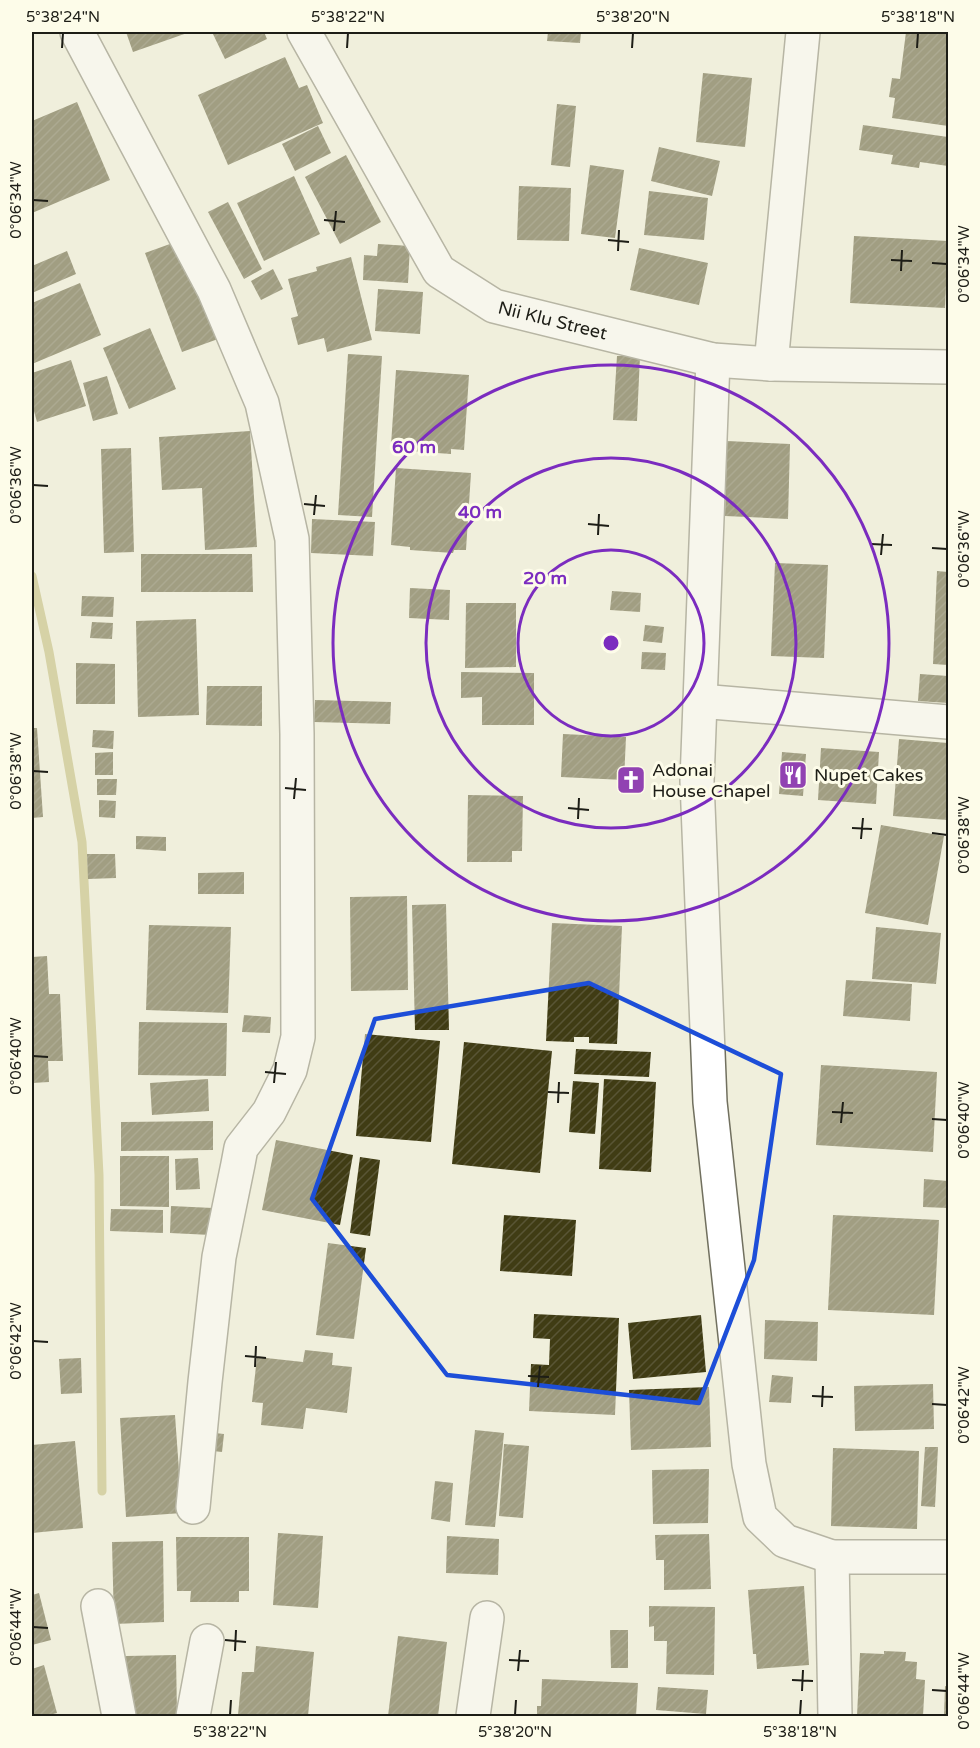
<svg xmlns="http://www.w3.org/2000/svg" width="980" height="1748" viewBox="0 0 980 1748" font-family="'Varela Round',sans-serif">
  <style>
    .lines { fill: none; stroke-linecap: round; stroke-linejoin: round }
    .stream { stroke: #b5af64; stroke-width: 9 }
    .building { fill: url(#building-hatch) }
    .street-casing { stroke: #71705f; stroke-width: 36 }
    .street { stroke: #fff; stroke-width: 33 }
    .marked { fill: none; stroke: #1d4ed8; stroke-width: 4.5; stroke-linejoin: round }
    .ticks { fill: none; stroke: #1d1d16; stroke-width: 2 }
    .ring { fill: none; stroke: #7b2cbf; stroke-width: 3 }
    .labels { text-anchor: middle; stroke-width: 6; stroke-linejoin: round; paint-order: stroke }
    .street-label { font-size: 18px; fill: #1d1d16; stroke: #fdfce9 }
    .poi-label { font-size: 18px; fill: #1d1d16; stroke: #fdfce9; text-anchor: start }
    .centre { fill: #7b2cbf; stroke: #fdfce9; stroke-width: 3 }
    .ring-label { font-size: 18px; text-anchor: middle; font-weight: bold; fill: #7b2cbf; stroke: #fdfce9; stroke-width: 6; stroke-linejoin: round; paint-order: stroke }
    .neatline { fill: none; stroke: #1d1d16; stroke-width: 2 }
    .ticks-label { font-size: 15px; text-anchor: middle; fill: #1d1d16 }
  </style>
  <defs>
    <pattern id="building-hatch" width="6" height="6" patternUnits="userSpaceOnUse" patternTransform="scale(1.5)"><rect width="6" height="6" fill="#403c14"/><path d="M-1 1l2-2M0 6l6-6M5 7l2-2" fill="none" stroke="#595535"/></pattern>
  </defs>
  <rect width="100%" height="100%" fill="#f0efdc"/>
  <g class="lines">
    <!-- stream -->
    <polyline class="stream" points="32,576 49,652 82,842 99,1175 102,1491"/>
  </g>
  <!-- building -->
  <g class="building">
    <polygon points="126,32 190,32 133,52"/>
    <polygon points="212,32 264,32 267,39 225,59"/>
    <polygon points="548,32 581,32 580,43 547,41"/>
    <polygon points="906,32 948,32 948,126 892,118 895,98 889,97 892,78 900,79"/>
    <polygon points="285,57 299,88 307,85 323,123 228,165 198,95"/>
    <polygon points="703,73 752,78 745,147 696,142"/>
    <polygon points="77,102 110,180 32,213 32,121"/>
    <polygon points="557,104 576,106 570,167 551,165"/>
    <polygon points="863,125 948,137 948,166 920,162 919,168 891,164 893,155 859,150"/>
    <polygon points="318,126 331,153 295,171 282,144"/>
    <polygon points="659,147 720,161 712,196 651,181"/>
    <polygon points="346,155 381,222 340,244 305,177"/>
    <polygon points="590,165 624,170 615,238 581,234"/>
    <polygon points="294,176 320,234 264,261 237,203"/>
    <polygon points="519,186 571,188 569,241 517,240"/>
    <polygon points="649,191 708,198 704,240 644,235"/>
    <polygon points="228,202 262,269 244,279 208,212"/>
    <polygon points="854,236 948,241 945,308 850,303"/>
    <polygon points="181,240 218,339 182,352 145,253"/>
    <polygon points="378,244 410,246 408,283 363,280 364,255 377,256"/>
    <polygon points="639,248 708,263 699,305 630,290"/>
    <polygon points="67,251 76,274 32,293 32,266"/>
    <polygon points="351,257 372,340 327,352 324,338 298,345 291,318 298,316 288,279 317,271 316,267"/>
    <polygon points="273,269 283,289 261,300 251,281"/>
    <polygon points="80,283 101,335 32,364 32,303"/>
    <polygon points="378,289 423,292 420,334 375,331"/>
    <polygon points="150,328 176,389 129,409 103,348"/>
    <polygon points="348,354 382,356 372,517 338,515"/>
    <polygon points="617,356 640,356 637,421 613,420"/>
    <polygon points="71,360 86,406 37,422 32,404 32,373"/>
    <polygon points="396,370 469,375 464,450 451,449 451,454 409,451 409,446 391,445"/>
    <polygon points="107,376 118,414 93,421 83,383"/>
    <polygon points="250,431 257,547 205,550 202,488 162,490 159,437"/>
    <polygon points="727,441 790,444 788,519 725,516"/>
    <polygon points="131,448 134,552 104,553 101,449"/>
    <polygon points="396,468 471,473 466,550 454,550 453,553 410,550 410,547 391,545"/>
    <polygon points="312,519 375,522 373,556 311,553"/>
    <polygon points="141,554 252,554 253,592 141,592"/>
    <polygon points="775,563 828,565 824,658 771,656"/>
    <polygon points="937,571 948,572 948,665 933,664"/>
    <polygon points="410,588 450,590 449,620 409,618"/>
    <polygon points="612,591 641,593 640,612 610,610"/>
    <polygon points="82,596 114,597 113,617 81,616"/>
    <polygon points="466,603 516,603 516,667 465,668"/>
    <polygon points="196,619 199,715 138,717 136,621"/>
    <polygon points="92,622 113,623 112,639 90,638"/>
    <polygon points="645,625 664,627 662,643 643,641"/>
    <polygon points="642,652 666,653 665,670 641,669"/>
    <polygon points="76,663 115,664 115,704 76,704"/>
    <polygon points="461,672 534,673 534,725 482,725 482,697 461,698"/>
    <polygon points="920,674 948,676 948,703 918,701"/>
    <polygon points="207,686 262,686 262,726 206,725"/>
    <polygon points="315,700 391,702 390,724 314,722"/>
    <polygon points="32,728 37,728 43,817 32,818"/>
    <polygon points="93,730 114,731 113,749 92,747"/>
    <polygon points="563,734 626,737 624,780 561,777"/>
    <polygon points="899,739 948,743 948,820 893,816"/>
    <polygon points="821,748 879,752 876,804 818,800"/>
    <polygon points="113,752 113,775 95,775 95,753"/>
    <polygon points="782,752 806,754 803,796 779,794"/>
    <polygon points="97,779 117,779 116,795 97,795"/>
    <polygon points="468,795 523,796 522,851 512,851 512,862 467,862"/>
    <polygon points="99,800 116,801 115,818 99,817"/>
    <polygon points="881,825 944,836 928,925 865,913"/>
    <polygon points="136,836 166,837 166,851 136,849"/>
    <polygon points="87,854 115,854 116,878 88,879"/>
    <polygon points="244,872 244,894 198,894 198,873"/>
    <polygon points="407,896 408,990 351,991 350,897"/>
    <polygon points="446,904 449,1030 415,1030 412,905"/>
    <polygon points="552,923 622,926 617,1044 589,1043 589,1037 574,1037 574,1042 546,1041"/>
    <polygon points="149,925 231,927 228,1013 146,1010"/>
    <polygon points="876,927 941,933 936,984 872,979"/>
    <polygon points="47,956 49,994 60,994 63,1061 48,1061 49,1082 32,1083 32,957"/>
    <polygon points="846,980 912,984 910,1021 843,1016"/>
    <polygon points="244,1015 271,1017 270,1033 242,1032"/>
    <polygon points="139,1022 227,1023 226,1076 138,1075"/>
    <polygon points="365,1034 440,1041 431,1142 356,1136"/>
    <polygon points="464,1042 552,1051 540,1173 452,1164"/>
    <polygon points="576,1049 651,1052 649,1077 574,1074"/>
    <polygon points="821,1065 937,1072 933,1152 816,1145"/>
    <polygon points="208,1079 209,1111 152,1115 150,1083"/>
    <polygon points="604,1079 656,1082 651,1172 599,1169"/>
    <polygon points="573,1081 599,1083 595,1134 569,1132"/>
    <polygon points="213,1121 213,1150 121,1151 121,1122"/>
    <polygon points="276,1140 353,1155 340,1225 262,1210"/>
    <polygon points="120,1156 169,1156 169,1207 120,1206"/>
    <polygon points="360,1157 380,1160 370,1236 350,1233"/>
    <polygon points="198,1158 200,1189 176,1190 175,1159"/>
    <polygon points="924,1179 948,1181 948,1208 923,1207"/>
    <polygon points="171,1206 213,1208 211,1235 170,1233"/>
    <polygon points="111,1209 163,1210 163,1233 110,1231"/>
    <polygon points="504,1215 576,1220 572,1276 500,1271"/>
    <polygon points="833,1215 939,1220 934,1315 828,1310"/>
    <polygon points="328,1243 366,1248 354,1339 316,1335"/>
    <polygon points="534,1314 619,1318 615,1415 529,1411 531,1364 549,1365 550,1339 533,1338"/>
    <polygon points="701,1315 706,1372 633,1379 628,1323"/>
    <polygon points="765,1320 818,1322 817,1361 764,1359"/>
    <polygon points="305,1350 333,1353 332,1365 352,1367 347,1413 306,1408 303,1429 261,1425 263,1403 252,1402 257,1357 303,1362"/>
    <polygon points="81,1358 82,1393 61,1394 59,1359"/>
    <polygon points="772,1375 793,1377 791,1403 769,1402"/>
    <polygon points="933,1384 934,1429 855,1431 854,1386"/>
    <polygon points="709,1387 711,1447 631,1450 629,1390"/>
    <polygon points="175,1415 182,1513 126,1517 120,1418"/>
    <polygon points="475,1430 504,1433 495,1527 465,1525"/>
    <polygon points="206,1432 224,1434 222,1452 204,1450"/>
    <polygon points="75,1441 83,1528 32,1533 32,1445"/>
    <polygon points="504,1444 529,1446 523,1518 499,1516"/>
    <polygon points="925,1447 938,1447 935,1507 921,1506"/>
    <polygon points="833,1448 919,1451 917,1529 831,1526"/>
    <polygon points="709,1469 708,1523 653,1524 652,1470"/>
    <polygon points="435,1481 453,1483 450,1522 431,1519"/>
    <polygon points="278,1533 323,1536 318,1608 273,1605"/>
    <polygon points="709,1534 711,1589 664,1590 664,1560 656,1560 655,1535"/>
    <polygon points="447,1536 499,1539 498,1575 446,1573"/>
    <polygon points="176,1537 249,1537 249,1591 239,1591 239,1602 190,1602 191,1591 177,1591"/>
    <polygon points="163,1541 164,1622 114,1624 112,1542"/>
    <polygon points="804,1586 809,1665 757,1669 756,1654 753,1654 748,1590"/>
    <polygon points="39,1593 51,1640 32,1645 32,1595"/>
    <polygon points="649,1606 715,1607 714,1675 666,1674 667,1641 654,1641 654,1626 649,1627"/>
    <polygon points="610,1630 628,1630 628,1668 611,1668"/>
    <polygon points="398,1636 447,1642 438,1716 388,1716"/>
    <polygon points="256,1646 314,1652 308,1716 238,1715 242,1672 254,1672"/>
    <polygon points="884,1651 906,1652 905,1661 917,1662 916,1679 925,1680 923,1716 857,1716 860,1653 884,1654"/>
    <polygon points="176,1655 177,1715 127,1716 126,1656"/>
    <polygon points="44,1665 57,1713 45,1716 32,1716 32,1669"/>
    <polygon points="542,1679 638,1683 636,1716 537,1716 537,1706 541,1706"/>
    <polygon points="945,1686 948,1687 948,1716 944,1716"/>
    <polygon points="658,1687 708,1690 706,1714 656,1710"/>
  </g>
  <g class="lines">
    <!-- street casing -->
    <g class="street-casing">
      <g id="street">
        <polyline points="77,32 214,290 262,403 292,539 297,734 298,1037 290,1070 269,1112 241,1148 238,1164 219,1257 205,1382 193,1507"/>
        <path id="s1" d="M304 32 439 271 494 306 713 360 771 364 948 367"/>
        <polyline points="713,360 697,781 710,1102 749,1464 760,1517 785,1541 832,1557 948,1557"/>
        <polyline points="771,364 803,32"/>
        <polyline points="700,701 948,722"/>
        <polyline points="832,1557 835,1716"/>
        <polyline points="98,1606 119,1716"/>
        <polyline points="193,1716 207,1641"/>
        <polyline points="473,1716 487,1618"/>
      </g>
    </g>
    <!-- street -->
    <use href="#street" class="street"/>
  </g>
  <!-- marked area -->
  <path d="M0 0H980V1748H0ZM589 983 781 1074 754 1260 699 1403 447 1375 312 1199 375 1019Z" fill="#f0efdc" fill-opacity=".55" fill-rule="evenodd"/>
  <path class="marked" d="M589 983 781 1074 754 1260 699 1403 447 1375 312 1199 375 1019Z"/>
  <!-- ticks -->
  <path class="ticks" d="M62 48 63 33M347 48 348 33M632 48 633 33M917 48 918 33M33 200 48 201M324 220 345 222M334 231 336 211M608 240 629 242M618 251 619 230M891 260 912 261M932 263 947 264M901 271 902 250M33 485 48 486M304 504 325 506M314 515 316 495M588 524 609 526M598 535 599 514M871 544 892 545M932 548 947 549M881 555 883 534M33 771 48 772M285 788 306 790M294 799 296 778M568 808 589 810M578 819 579 798M852 828 872 829M932 833 947 835M861 839 863 818M33 1056 48 1057M265 1072 286 1074M274 1083 276 1062M548 1092 569 1093M558 1103 559 1082M832 1112 853 1113M932 1119 947 1120M841 1123 843 1102M33 1341 48 1342M245 1356 266 1358M255 1367 256 1346M528 1376 549 1377M538 1387 540 1366M812 1396 833 1397M932 1404 947 1405M822 1407 823 1386M33 1627 48 1628M225 1640 246 1642M235 1651 236 1630M509 1660 529 1661M518 1671 520 1650M792 1680 813 1681M932 1690 947 1691M802 1691 803 1670M230 1715 231 1700M515 1715 516 1700M800 1715 801 1700"/>
  <!-- distance rings -->
  <g class="ring">
    <circle cx="611" cy="643" r="93"/>
    <circle cx="611" cy="643" r="185"/>
    <circle cx="611" cy="643" r="278"/>
  </g>
  <!-- icons -->
  <defs>
    <g id="restaurant-square" transform="scale(1.5)"><rect x="-9" y="-9" width="18" height="18" rx="4" fill="#9142b2" stroke="#fdfce9"/><path d="M-5-6h1v4h1v-4h1v4h1v-4h1v5L-1.5 .5V6h-2V.5L-5-1ZM5-6V6H3V1.5H1.5Q1.5-4 5-6Z" fill="#fff"/></g>
    <g id="church-square" transform="scale(1.5)"><rect x="-9" y="-9" width="18" height="18" rx="4" fill="#9142b2" stroke="#fdfce9"/><path d="M-1.2-6h2.4v3.5h3.3v2.4h-3.3V6h-2.4V-.1h-3.3v-2.4h3.3Z" fill="#fff"/></g>
  </defs>
  <g fill-rule="evenodd">
    <use href="#restaurant-square" x="793" y="775"/>
    <use href="#church-square" x="631" y="780"/>
  </g>
  <g class="labels">
    <!-- street labels -->
    <g class="street-label">
      <text dy="6" stroke="none"><textPath href="#s1" startOffset="400">Nii Klu Street</textPath></text>
    </g>
    <!-- poi labels -->
    <g class="poi-label">
      <text x="652" y="776">Adonai<tspan x="652" dy="21">House Chapel</tspan></text>
      <text x="814" y="781">Nupet Cakes</text>
    </g>
  </g>
  <circle cx="611" cy="643" r="9" class="centre"/>
  <g class="ring-label">
    <text x="414" y="453">60 m</text>
    <text x="480" y="518">40 m</text>
    <text x="545" y="584">20 m</text>
  </g>
  <!-- border -->
  <rect width="980" height="1748" fill="none" stroke="#fdfce9" stroke-width="66"/>
  <rect x="33" y="33" width="914" height="1682" class="neatline"/>
  <g class="ticks-label">
    <text x="63" y="22">5°38'24"N</text>
    <text x="348" y="22">5°38'22"N</text>
    <text x="633" y="22">5°38'20"N</text>
    <text x="918" y="22">5°38'18"N</text>
    <text transform="translate(16 200) rotate(-90)" y="5">0°06'34"W</text>
    <text transform="translate(964 264) rotate(-90)" y="5">0°06'34"W</text>
    <text transform="translate(16 485) rotate(-90)" y="5">0°06'36"W</text>
    <text transform="translate(964 549) rotate(-90)" y="5">0°06'36"W</text>
    <text transform="translate(16 771) rotate(-90)" y="5">0°06'38"W</text>
    <text transform="translate(964 835) rotate(-90)" y="5">0°06'38"W</text>
    <text transform="translate(16 1056) rotate(-90)" y="5">0°06'40"W</text>
    <text transform="translate(964 1120) rotate(-90)" y="5">0°06'40"W</text>
    <text transform="translate(16 1341) rotate(-90)" y="5">0°06'42"W</text>
    <text transform="translate(964 1405) rotate(-90)" y="5">0°06'42"W</text>
    <text transform="translate(16 1627) rotate(-90)" y="5">0°06'44"W</text>
    <text transform="translate(964 1691) rotate(-90)" y="5">0°06'44"W</text>
    <text x="230" y="1737">5°38'22"N</text>
    <text x="515" y="1737">5°38'20"N</text>
    <text x="800" y="1737">5°38'18"N</text>
  </g>
</svg>
